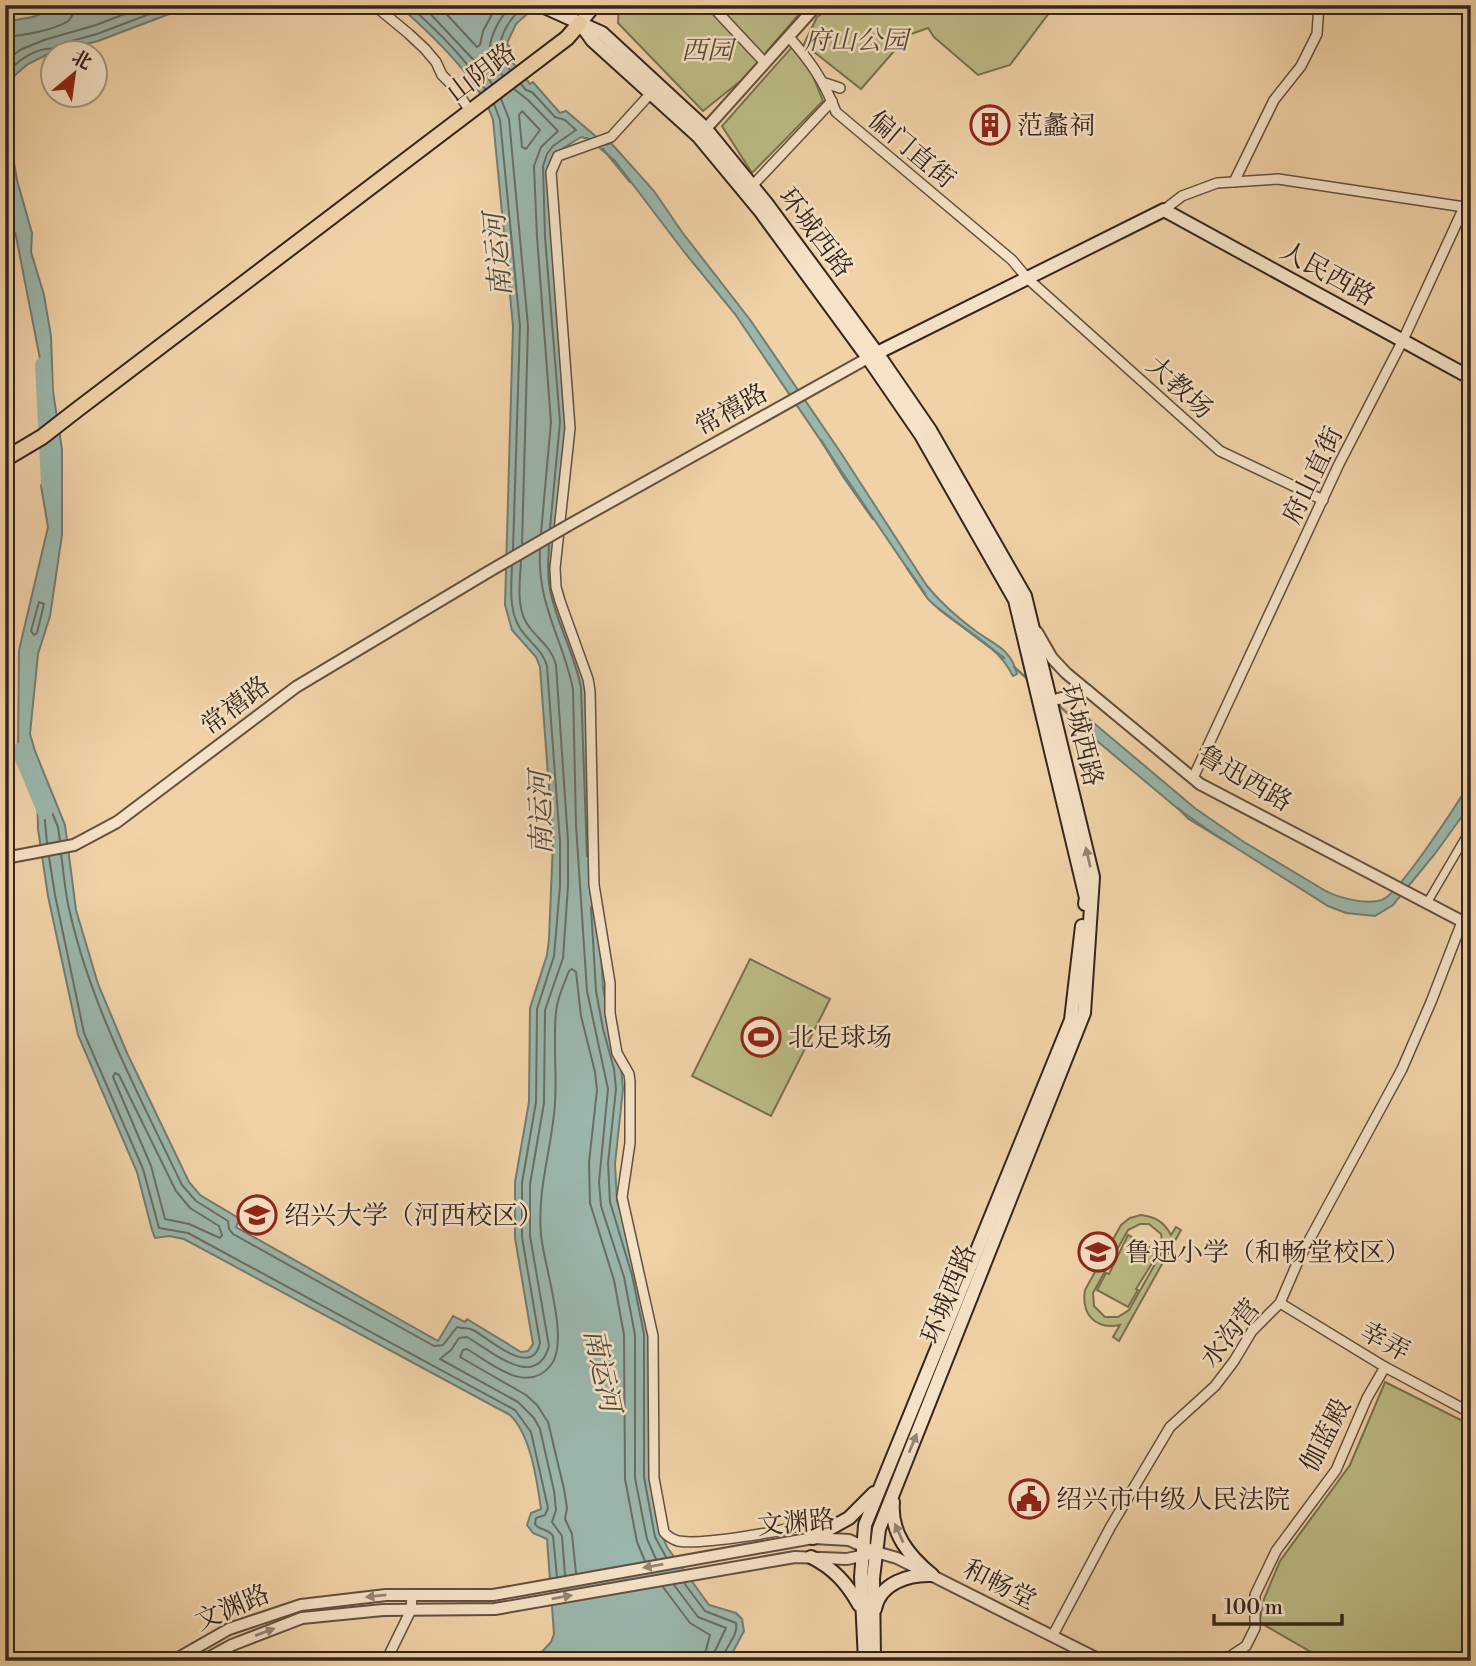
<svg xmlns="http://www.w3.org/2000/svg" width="1476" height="1666" viewBox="0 0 1476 1666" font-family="'Libre Bodoni','Noto Serif SC',serif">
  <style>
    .green { fill: #bcbb85; stroke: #787051; stroke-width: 2; fill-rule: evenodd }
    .water { fill: #9bb7ac; stroke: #727d73; stroke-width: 2 }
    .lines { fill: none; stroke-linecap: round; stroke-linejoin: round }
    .shore { stroke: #686e64; stroke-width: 2 }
    .stream { stroke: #727d73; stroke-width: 2.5 }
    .river { stroke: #9bb7ac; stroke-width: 16 }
    .pedestrian-casing { stroke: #635040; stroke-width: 10 }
    .minor-casing { stroke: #635040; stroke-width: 12 }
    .tertiary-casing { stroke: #635040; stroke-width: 14 }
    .secondary-casing { stroke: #34251d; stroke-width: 16 }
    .primary-casing { stroke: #34251d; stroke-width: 18 }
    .pedestrian { stroke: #f6e2c6; stroke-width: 7 }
    .minor { stroke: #f6e2c6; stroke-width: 9 }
    .tertiary { stroke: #f6e2c6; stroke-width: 10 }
    .secondary { stroke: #f6e2c6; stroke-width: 12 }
    .primary { stroke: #f1d2a7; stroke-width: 14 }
    .tertiary-bridge-casing { stroke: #635040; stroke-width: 14; stroke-linecap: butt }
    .tertiary-bridge { stroke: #f6e2c6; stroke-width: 10 }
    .oneway { fill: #958472 }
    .labels { text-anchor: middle; stroke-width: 5; stroke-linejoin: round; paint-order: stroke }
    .park-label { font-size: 26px; font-style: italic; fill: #564a37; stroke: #f6e2c6 }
    .street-label { font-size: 26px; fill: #34251d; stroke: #f6e2c6 }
    .poi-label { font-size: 26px; fill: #34251d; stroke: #f6e2c6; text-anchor: start }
    .water-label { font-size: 28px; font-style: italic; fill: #4e4a41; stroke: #f6e2c6 }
  </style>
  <rect width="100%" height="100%" fill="#f1d2a7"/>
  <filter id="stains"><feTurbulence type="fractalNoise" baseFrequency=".00286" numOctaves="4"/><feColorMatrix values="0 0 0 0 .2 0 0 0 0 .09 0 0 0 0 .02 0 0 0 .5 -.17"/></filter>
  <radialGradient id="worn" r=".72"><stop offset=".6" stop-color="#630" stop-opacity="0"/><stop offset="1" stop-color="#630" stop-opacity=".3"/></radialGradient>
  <!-- green -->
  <g class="green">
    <polygon points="619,5 807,5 743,79 703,111 618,23"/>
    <polygon points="836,5 1055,5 1010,65 978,75 934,37 928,28 908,35 861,89 804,44 817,17"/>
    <polygon points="792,47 811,71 823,101 752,173 722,126"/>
    <polygon points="750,959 830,999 771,1116 692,1076"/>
    <path d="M1141 1215C1156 1217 1164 1222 1171 1235L1176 1227 1181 1230 1119 1341 1113 1337 1120 1325C1095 1330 1081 1314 1085 1290L1121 1225 1130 1218ZM1140 1224H1149L1161 1234 1163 1250 1129 1310 1118 1317H1105L1094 1306 1093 1293 1128 1230Z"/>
    <polygon points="1128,1235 1159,1252 1136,1289 1138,1290 1128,1307 1097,1290 1106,1273 1109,1274"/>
    <polygon points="1385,1382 1471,1425 1471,1661 1314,1661 1316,1655 1259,1622 1264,1599 1280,1561 1350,1465"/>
  </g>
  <!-- water -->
  <g class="water">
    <path d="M68 5H193L98 41 52 52 28 64 15 75 11 84 8 127 17 180 32 233 31 252 44 295 51 336 53 392 62 449V535L50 616 38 654 30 734 35 751 65 825 76 910 98 984 127 1053 189 1182 200 1195 240 1219 236 1227 438 1341 453 1316 465 1322 467 1319 521 1352 528 1351 533 1344 515 1238V1182L529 1102 530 1008 547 955 549 939 553 842 540 667 536 657 512 630 505 605 513 326 493 120C481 81 429 32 398 5H537L516 24 507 43 510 48 505 53 530 84 533 82 560 113 566 111 606 145 611 143 654 191 682 232 751 321 841 453 927 586C941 603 959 619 977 632 995 645 1011 649 1017 674L1013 676C995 640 956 628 928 599L735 314 685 253 615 161 589 139 581 137 559 151 550 166 567 422 555 576 586 675 603 989 621 1067 623 1089 615 1164 617 1201 626 1227 651 1333V1476L662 1535 667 1547 709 1605 736 1613 742 1619 744 1631 728 1661H543L540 1654 551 1642 554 1634 547 1539 533 1533 527 1525 531 1513 541 1509C537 1481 531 1435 510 1415L184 1239 169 1236 155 1238 152 1230 137 1172 78 1035 48 896 38 829 37 791 18 752 19 650 48 527 41 486 50 456 42 369 5 180V22L32 17Z"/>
    <path d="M1083 714 1196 809 1244 842 1324 890C1338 898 1366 905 1382 900 1399 894 1459 801 1471 781V804L1434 855 1393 905 1375 916 1346 913 1328 906 1214 834 1177 808 1072 720 1076 715Z"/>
  </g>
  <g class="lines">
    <!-- shore -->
    <g class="shore">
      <path d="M408 5C436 29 465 58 485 89"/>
      <polyline points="422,5 483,70 492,84"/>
      <polyline points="438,5 477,47 480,45 483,31 497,5"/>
      <path d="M5 37C21 36 55 30 68 21 73 17 74 12 74 5"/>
      <polyline points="5,62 20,50 44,40 96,25 148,5"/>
      <path d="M510 70 499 56C499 35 509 18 526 5"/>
      <path d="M503 76C498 70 492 64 490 57 487 39 500 17 512 5"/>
      <path d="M5 79C12 61 39 46 57 49L64 43 97 34 173 5"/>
      <polyline points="521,84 526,90 532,92 555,117 565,120 576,130 553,146 547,154 543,166 545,237 560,422 550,528"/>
      <polyline points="514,89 528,100 558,131 541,147 534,166 537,237 551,422 541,533"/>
      <polyline points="501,99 509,119 528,326 522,544"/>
      <polyline points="494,104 500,120 520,326 513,550"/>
      <polygon points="522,111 540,130 526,149 522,147 519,115"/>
      <path d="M549 545C548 562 547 578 551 594 558 626 575 655 581 688L587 856"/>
      <path d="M540 550C537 605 563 639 573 689L576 825 587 991 608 1089 599 1182 601 1206 624 1277 635 1335V1478L647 1539 656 1559"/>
      <path d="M521 561C520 582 515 610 530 628 540 641 552 648 556 665L568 841V886L563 958 545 1010 544 1103 530 1184V1236L549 1346C536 1392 490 1350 467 1337L459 1338 451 1350 440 1359 518 1402 534 1418 540 1429 554 1491 556 1510 552 1522 562 1536 565 1575"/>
      <polygon points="39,602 44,604 37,633 34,635 31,631"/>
      <polyline points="47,843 44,811 47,808 51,810 58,827 60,841"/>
      <path d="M61 854C64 874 65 894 70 913 92 1009 140 1097 182 1185L196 1201 228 1221 229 1229 233 1234 434 1346 443 1345 457 1327C463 1329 467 1327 473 1330 490 1339 532 1379 540 1343L522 1237V1183L536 1102 537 1009 554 956 560 886V842L547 666C543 652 534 646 525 635 508 616 511 589 512 566"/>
      <path d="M49 857 55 895 84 1033 143 1169 159 1228 188 1233 515 1410 531 1432 548 1508 545 1515 536 1518 535 1524C539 1531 548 1528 553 1536L557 1577"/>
      <polyline points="591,907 596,991 603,1029 614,1069 616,1089 608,1163 610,1202 632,1275 644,1334 644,1477 655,1537 666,1557"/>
      <polygon points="115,1073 119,1075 176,1191 190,1208 219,1226 222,1235 220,1238 189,1224 165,1219 151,1166 113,1077"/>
      <path d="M576 1573 572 1534 565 1519 567 1508 564 1489 548 1422 537 1405 526 1395 460 1357 463 1350 467 1349C491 1363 527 1396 551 1365 570 1341 544 1266 541 1235 537 1187 552 1149 555 1103 557 1073 553 1042 556 1012 557 998 564 984 569 971L572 969 576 972 581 1016 595 1072 597 1090 589 1162 590 1203 614 1280 624 1335 625 1479 637 1542 645 1561"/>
      <path d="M684 1583 705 1611 736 1623C739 1636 724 1647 722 1661"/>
      <polyline points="674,1585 698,1617 726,1628 714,1653 713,1661"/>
      <polyline points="663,1587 690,1623 710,1635 703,1661"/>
    </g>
    <!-- stream -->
    <g class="stream">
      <polyline points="603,149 630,182"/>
      <polyline points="821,440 843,476 873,519"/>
      <polyline points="907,568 925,594"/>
      <polyline points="939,609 1004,658"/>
      <polyline points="1014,667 1030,681"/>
      <polyline points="1056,703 1075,720"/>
      <polyline points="1178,808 1189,819 1230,844"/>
    </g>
    <!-- river -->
    <g class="river">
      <polyline points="5,189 14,224"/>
      <polyline points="43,365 49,483"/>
      <polyline points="20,751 45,811"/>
    </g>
    <!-- pedestrian casing -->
    <g class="pedestrian-casing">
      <polyline id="pedestrian" points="1427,903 1471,828"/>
    </g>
    <!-- minor casing -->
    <g class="minor-casing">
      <g id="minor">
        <polyline points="374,5 409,34 425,49 436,62 442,75 454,87 466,105"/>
        <polyline points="711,5 765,63"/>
        <path d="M789 37C811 62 824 81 836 112L1012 260 1027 278 1220 451 1323 500"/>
        <polyline points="825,83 840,88"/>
        <path d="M651 93 611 137 558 156 551 172 570 428 555 568 556 587 560 601 588 679 590 691 594 885 610 983V1013L617 1053 629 1074 630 1082V1143L622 1197 653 1336 654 1478 664 1532C668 1537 672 1539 678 1541 699 1545 785 1532 806 1523L812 1525 813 1538"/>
        <polyline points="1234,182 1274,100 1301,66 1317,34 1319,5"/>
        <polyline points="752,186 832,101"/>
        <polyline points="1164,210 1182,196 1217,183 1278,179 1471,208"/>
        <polyline points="1193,778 1339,464 1403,340 1471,192"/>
        <polyline points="1280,1303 1385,1367 1471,1413"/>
        <polyline points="1053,1635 1111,1526 1170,1427 1215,1386 1234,1361 1252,1331 1280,1303 1299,1259 1402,1069 1431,1002 1462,922"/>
        <polyline points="386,1661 411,1610 412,1596"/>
        <polyline points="1223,1661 1246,1646 1255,1628 1255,1595 1276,1551 1336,1470 1367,1398 1385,1367"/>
      </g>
    </g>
    <!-- tertiary casing -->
    <g class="tertiary-casing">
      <g id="tertiary">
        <polyline points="702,133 817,5"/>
        <polyline points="569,525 875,354"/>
        <polyline points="1037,632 1052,658 1066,673 1200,784 1471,926"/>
        <polyline points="1043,703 1088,691"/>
        <polyline points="5,858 74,845 117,822 296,687 488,572"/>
        <polyline points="173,1661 229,1629 301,1605 386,1595 493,1595 813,1538 849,1540 876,1552 897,1558 1102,1661"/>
        <polyline points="203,1661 232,1645 302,1618 383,1610 495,1609 795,1557 847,1559 870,1554"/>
      </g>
    </g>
    <!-- secondary casing -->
    <g class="secondary-casing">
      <g id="secondary">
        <polyline points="540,5 602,33 706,129 767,204 877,353 930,430 1025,596 1093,877 1084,1013 879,1529 873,1578 874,1661"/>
        <polyline points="580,23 592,40 698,136 761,212 868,358 921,435 1015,600 1086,898 1085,904"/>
        <polyline points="580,23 595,5"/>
        <polyline points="877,353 1164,210 1471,378"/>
        <path d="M893 1502C890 1533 909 1556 932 1575"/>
        <polyline points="813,1538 849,1518 874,1493"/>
        <path d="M811 1557C833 1568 847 1583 859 1605"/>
        <path d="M875 1609C880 1583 909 1574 932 1575"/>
        <polyline points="865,1661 861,1577 865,1525 1071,1020 1082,926"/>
      </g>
    </g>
    <!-- primary casing -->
    <g class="primary-casing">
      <polyline id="primary" points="5,459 42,437 78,409 567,38 580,23"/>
    </g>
    <!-- pedestrian -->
    <use href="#pedestrian" class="pedestrian"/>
    <!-- minor -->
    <use href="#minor" class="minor"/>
    <!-- tertiary -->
    <use href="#tertiary" class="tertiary"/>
    <!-- secondary -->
    <use href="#secondary" class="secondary"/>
    <!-- primary -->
    <use href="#primary" class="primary"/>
    <!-- tertiary-bridge casing -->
    <g class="tertiary-bridge-casing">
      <polyline id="tertiary-bridge" points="488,572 569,525"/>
    </g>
    <!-- tertiary-bridge -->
    <use href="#tertiary-bridge" class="tertiary-bridge"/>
  </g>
  <!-- one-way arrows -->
  <defs><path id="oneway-solid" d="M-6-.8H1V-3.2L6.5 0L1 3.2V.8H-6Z" transform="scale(1.75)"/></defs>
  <g class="oneway">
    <use href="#oneway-solid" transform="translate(1088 857) rotate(-103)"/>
    <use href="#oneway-solid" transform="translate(913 1443) rotate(-68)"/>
    <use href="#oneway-solid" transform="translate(899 1533) rotate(-114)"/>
    <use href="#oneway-solid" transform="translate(653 1566) rotate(170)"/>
    <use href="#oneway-solid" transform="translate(376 1596) rotate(174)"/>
    <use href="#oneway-solid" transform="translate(562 1597) rotate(-10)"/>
    <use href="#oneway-solid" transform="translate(265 1632) rotate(-20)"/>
  </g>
  <!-- icons -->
  <defs>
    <g id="building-ring" transform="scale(2.0125)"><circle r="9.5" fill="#f6e2c6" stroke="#8f2418" stroke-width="1.5"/><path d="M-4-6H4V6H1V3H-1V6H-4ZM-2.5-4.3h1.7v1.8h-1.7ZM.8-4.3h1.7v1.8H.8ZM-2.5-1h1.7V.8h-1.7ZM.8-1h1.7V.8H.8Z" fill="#8f2418"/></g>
    <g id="stadium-ring" transform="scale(2.0125)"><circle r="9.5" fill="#f6e2c6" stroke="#8f2418" stroke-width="1.5"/><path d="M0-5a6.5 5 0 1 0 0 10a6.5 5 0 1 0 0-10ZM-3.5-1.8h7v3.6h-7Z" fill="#8f2418"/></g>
    <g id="university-ring" transform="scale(2.0125)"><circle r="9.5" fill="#f6e2c6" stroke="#8f2418" stroke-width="1.5"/><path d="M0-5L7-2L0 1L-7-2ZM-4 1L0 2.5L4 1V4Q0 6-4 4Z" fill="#8f2418"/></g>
    <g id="school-ring" transform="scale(2.0125)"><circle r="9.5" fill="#f6e2c6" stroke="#8f2418" stroke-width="1.5"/><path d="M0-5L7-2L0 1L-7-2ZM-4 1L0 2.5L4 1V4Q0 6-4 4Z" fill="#8f2418"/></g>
    <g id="civic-ring" transform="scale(2.0125)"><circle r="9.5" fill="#f6e2c6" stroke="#8f2418" stroke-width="1.5"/><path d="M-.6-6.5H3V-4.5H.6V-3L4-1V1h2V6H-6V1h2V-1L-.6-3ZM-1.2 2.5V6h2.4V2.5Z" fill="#8f2418"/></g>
  </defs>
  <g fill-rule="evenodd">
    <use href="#building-ring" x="990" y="125"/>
    <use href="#stadium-ring" x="761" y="1037"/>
    <use href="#university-ring" x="257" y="1215"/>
    <use href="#school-ring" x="1098" y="1252"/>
    <use href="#civic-ring" x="1029" y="1499"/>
  </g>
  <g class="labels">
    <!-- park labels -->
    <g class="park-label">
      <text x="856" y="49">府山公园</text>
      <text x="707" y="59">西园</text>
    </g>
    <!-- street labels -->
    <g class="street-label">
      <text transform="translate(481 72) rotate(-37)" y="9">山阴路</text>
      <text transform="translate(912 149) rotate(40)" y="9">偏门直街</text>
      <text transform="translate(816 232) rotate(53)" y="9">环城西路</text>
      <text transform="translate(1328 273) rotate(29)" y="9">人民西路</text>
      <text transform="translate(1180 387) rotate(42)" y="9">大教场</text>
      <text transform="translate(731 409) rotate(-29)" y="9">常禧路</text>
      <text transform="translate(1312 475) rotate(-64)" y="9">府山直街</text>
      <text transform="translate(235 705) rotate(-37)" y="9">常禧路</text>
      <text transform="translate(1082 735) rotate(76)" y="9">环城西路</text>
      <text transform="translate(1245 778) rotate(30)" y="9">鲁迅西路</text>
      <text transform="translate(948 1294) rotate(-68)" y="9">环城西路</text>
      <text transform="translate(1230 1333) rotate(-52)" y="9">水沟营</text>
      <text transform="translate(1385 1341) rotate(29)" y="9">幸弄</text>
      <text transform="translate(1325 1435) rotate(-63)" y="9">伽蓝殿</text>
      <text transform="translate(796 1522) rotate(-5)" y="9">文渊路</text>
      <text transform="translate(1000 1584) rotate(27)" y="9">和畅堂</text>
      <text transform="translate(232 1607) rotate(-23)" y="9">文渊路</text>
    </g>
    <!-- poi labels -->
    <g class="poi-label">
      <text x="1017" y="134">范蠡祠</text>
      <text x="788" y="1046">北足球场</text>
      <text x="284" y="1224">绍兴大学（河西校区）</text>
      <text x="1125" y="1261">鲁迅小学（和畅堂校区）</text>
      <text x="1056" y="1508">绍兴市中级人民法院</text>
    </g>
    <!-- water labels -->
    <g class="water-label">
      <text transform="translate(497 255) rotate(-95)" y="10">南运河</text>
      <text transform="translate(540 813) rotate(-91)" y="10">南运河</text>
      <text transform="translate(603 1370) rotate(78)" y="10">南运河</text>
    </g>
  </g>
  <!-- margin -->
  <rect width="1476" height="1666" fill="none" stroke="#f1d2a7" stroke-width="28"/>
  <rect x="7" y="7" width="1462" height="1652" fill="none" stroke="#34251d" stroke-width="3.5"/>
  <rect x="14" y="14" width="1448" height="1638" fill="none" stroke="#34251d" stroke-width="2"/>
  <!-- north arrow -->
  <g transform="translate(74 74) rotate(29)"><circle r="33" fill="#f6e2c6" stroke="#a89682" stroke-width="2"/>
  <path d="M0-5L12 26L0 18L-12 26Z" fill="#8f2418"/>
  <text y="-10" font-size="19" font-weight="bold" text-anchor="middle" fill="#34251d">北</text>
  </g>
  <!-- scale -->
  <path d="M1214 1614v10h128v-10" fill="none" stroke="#34251d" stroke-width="3.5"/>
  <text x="1224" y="1614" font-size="21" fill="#34251d" stroke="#f6e2c6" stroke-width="5" paint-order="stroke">100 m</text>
  <rect width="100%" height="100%" filter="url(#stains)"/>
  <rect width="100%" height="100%" fill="url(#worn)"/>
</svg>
